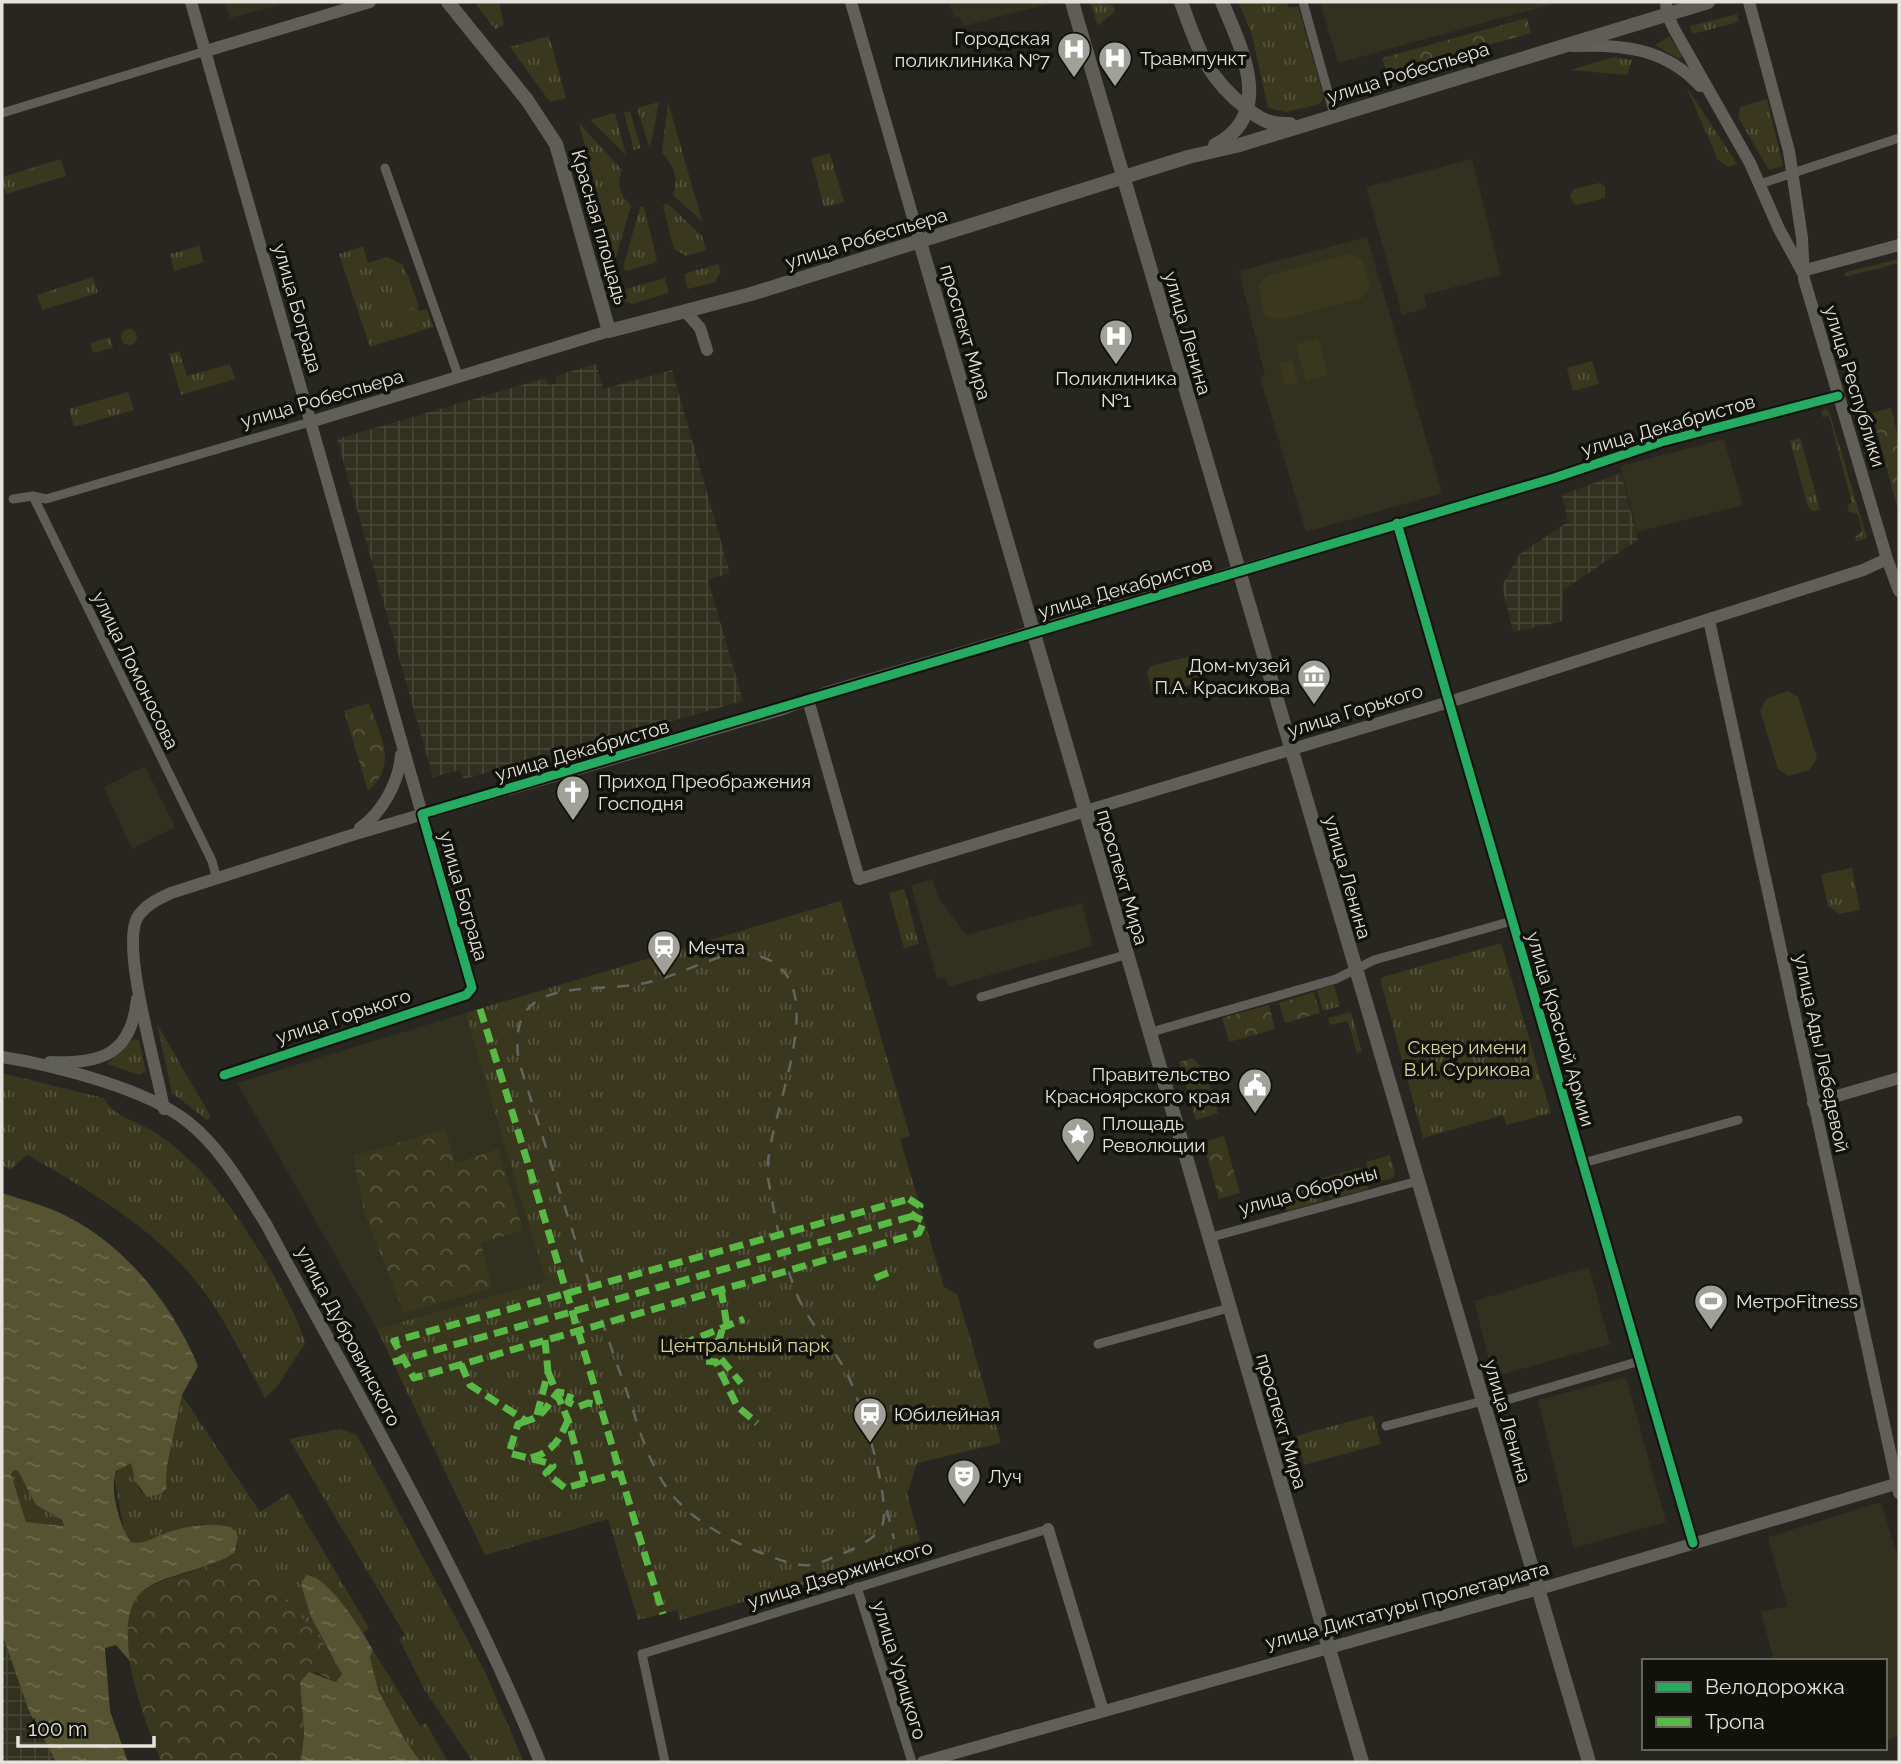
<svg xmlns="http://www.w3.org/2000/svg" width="1901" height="1764" viewBox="0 0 1901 1764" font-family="Raleway,sans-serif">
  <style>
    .built { fill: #323120 }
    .industrial { fill: url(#industrial-grid) }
    .grass { fill: url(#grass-tufts) }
    .forest { fill: url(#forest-crowns) }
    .pitch { fill: #39371e }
    .water { fill: url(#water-ripples); fill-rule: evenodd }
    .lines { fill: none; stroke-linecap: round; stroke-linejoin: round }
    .street { stroke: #5e5d58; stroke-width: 9 }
    .secondary { stroke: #606059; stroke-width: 12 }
    .primary { stroke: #5e5d57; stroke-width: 14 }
    .rail { stroke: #646460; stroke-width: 2.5; stroke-dasharray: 12 12; stroke-linecap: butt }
    .quiet { stroke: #58b947; stroke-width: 7; stroke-dasharray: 14 7; stroke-linecap: butt }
    .cycleway-casing { stroke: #12120c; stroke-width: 13 }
    .cycleway { stroke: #26ab63; stroke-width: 9 }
    .labels { text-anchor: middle; stroke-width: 7; stroke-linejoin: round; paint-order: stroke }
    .poi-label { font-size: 19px; fill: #e3e3db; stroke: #12120c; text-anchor: start }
    .street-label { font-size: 19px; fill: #e3e3db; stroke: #12120c }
    .park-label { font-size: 19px; fill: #dbd595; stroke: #12120c }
  </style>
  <defs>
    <pattern id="industrial-grid" width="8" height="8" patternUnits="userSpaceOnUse" patternTransform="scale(1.75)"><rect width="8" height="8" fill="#323120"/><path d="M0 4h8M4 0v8" fill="none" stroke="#464535"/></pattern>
    <pattern id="grass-tufts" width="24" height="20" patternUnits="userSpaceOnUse" patternTransform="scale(1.75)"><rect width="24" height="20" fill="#39371e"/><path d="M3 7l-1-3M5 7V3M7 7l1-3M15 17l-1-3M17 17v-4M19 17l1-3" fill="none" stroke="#56543e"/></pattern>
    <pattern id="forest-crowns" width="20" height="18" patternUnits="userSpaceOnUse" patternTransform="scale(1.75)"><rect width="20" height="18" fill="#39371e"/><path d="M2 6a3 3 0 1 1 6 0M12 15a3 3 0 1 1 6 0" fill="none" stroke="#56543e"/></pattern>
    <pattern id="water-ripples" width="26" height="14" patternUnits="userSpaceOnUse" patternTransform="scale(1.75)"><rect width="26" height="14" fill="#555332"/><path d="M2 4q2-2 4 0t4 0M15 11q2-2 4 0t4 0" fill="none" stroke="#6d6c4f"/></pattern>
  </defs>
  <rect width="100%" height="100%" fill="#272620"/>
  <!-- built -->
  <g class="built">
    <polygon points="225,2 292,2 230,18"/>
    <polygon points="949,2 1055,2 963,26 959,16 954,18"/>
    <polygon points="1320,2 1560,2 1338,63"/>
    <polygon points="1472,159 1501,275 1424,295 1427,308 1402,315 1366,187"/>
    <polygon points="1367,237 1442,493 1306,532 1260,377 1265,375 1239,271"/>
    <polygon points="1724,439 1743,505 1637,532 1620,466"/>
    <polygon points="145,766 175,827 132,849 104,787"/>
    <polygon points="933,879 938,898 966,935 1082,903 1093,946 948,987 945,977 937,979 911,885"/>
    <polygon points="465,1013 547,1281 377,1329 237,1083"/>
    <polygon points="1589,1267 1610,1344 1493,1377 1474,1301"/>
    <polygon points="1626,1377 1666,1522 1574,1548 1538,1400"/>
    <polygon points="1881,1502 1899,1561 1899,1736 1885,1741 1885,1661 1774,1661 1761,1612 1787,1606 1768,1537"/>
  </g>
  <!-- industrial -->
  <g class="industrial">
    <polygon points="596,364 603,389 672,370 730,573 708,580 743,701 464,779 460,770 433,777 337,439 546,378 549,385 557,383 556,376"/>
    <polygon points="1621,473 1638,540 1563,590 1562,621 1513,632 1502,586 1520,554 1568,522 1562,495"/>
    <polygon points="2,1634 29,1711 56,1762 2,1762"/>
  </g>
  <!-- grass -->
  <g class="grass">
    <polygon points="474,2 499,2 504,25 495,29"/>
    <polygon points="1090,2 1113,5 1115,11 1098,26"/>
    <polygon points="1238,2 1287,2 1289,8 1298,6 1324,97 1320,104 1286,112 1268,108 1251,31"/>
    <polygon points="1737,14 1739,22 1692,34 1690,26"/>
    <polygon points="549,36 566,98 550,102 510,47"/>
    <polygon points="1669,36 1682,55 1680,60 1655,45"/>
    <polygon points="1614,57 1632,60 1627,75 1570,70"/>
    <polygon points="1686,86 1737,164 1728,167 1718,160"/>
    <polygon points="1767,99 1783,166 1769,170 1738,117 1740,107"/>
    <polygon points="659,102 650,149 637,108"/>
    <path d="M668 102 702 221 673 195C679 179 674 165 662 153Z"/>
    <polygon points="630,111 641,148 634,150 624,113"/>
    <polygon points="615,113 626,155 590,120"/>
    <path d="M579 123 622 170C616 184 620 195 631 206L615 260Z"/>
    <polygon points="830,153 844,202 824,207 811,158"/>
    <polygon points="61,159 66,176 6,194 2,177"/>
    <polygon points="667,203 702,236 706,250 686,256 674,249 663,206"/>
    <polygon points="640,207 644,207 657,259 654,263 626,271 623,268"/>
    <polygon points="199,246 204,262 174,271 170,254"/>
    <polygon points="363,246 368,263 387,257 403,265 419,311 427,309 433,327 370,347 339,254"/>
    <polygon points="1899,259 1899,263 1844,277 1846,272"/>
    <polygon points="718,264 721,272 715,282 688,289 684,274"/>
    <polygon points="93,277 98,293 42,310 37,295"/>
    <polygon points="665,278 669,293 632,304 620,299 618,291"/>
    <circle cx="129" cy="337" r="8"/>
    <polygon points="110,337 113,348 93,353 90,343"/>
    <polygon points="179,351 187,376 230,364 235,379 181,395 169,354"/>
    <polygon points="1592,361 1599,384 1573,391 1567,368"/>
    <polygon points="128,392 134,410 74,427 69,409"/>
    <polygon points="1825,408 1829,411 1867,538 1856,542 1855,537 1862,531 1858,514 1849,512 1847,505 1852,503 1829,416 1822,417 1821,412"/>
    <polygon points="1800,437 1820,510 1811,511 1807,504 1790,441"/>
    <polygon points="1852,868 1860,910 1839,914 1828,906 1821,874"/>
    <polygon points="904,889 919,944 904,948 889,893"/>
    <polygon points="841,901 910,1136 900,1139 944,1287 957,1294 1001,1443 917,1463 907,1494 920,1541 892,1549 894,1558 680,1620 677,1610 638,1620 608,1519 485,1555 377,1329 546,1281 465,1013"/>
    <polygon points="1501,943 1551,1113 1506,1125 1503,1115 1423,1138 1380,978"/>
    <polygon points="1334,985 1340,1006 1323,1011 1317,990"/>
    <polygon points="1351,1012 1362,1052 1357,1053 1348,1021 1330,1025 1328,1018"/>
    <polygon points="157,1024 211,1117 207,1120 172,1093"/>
    <polygon points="133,1039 139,1040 146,1071 140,1075 107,1064"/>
    <path d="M2 1073 104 1098C112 1117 140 1122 156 1133 171 1143 186 1156 198 1168 230 1199 294 1300 305 1343L277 1387 265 1398C248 1367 232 1334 213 1304 168 1236 96 1194 27 1155L10 1170 2 1165Z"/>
    <polygon points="1390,1155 1395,1174 1393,1178 1372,1183 1366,1162"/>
    <polygon points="1361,1167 1368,1189 1333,1199 1328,1196 1323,1178"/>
    <polygon points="1318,1181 1323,1201 1288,1211 1282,1208 1275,1193"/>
    <polygon points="182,1395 260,1512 289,1493 369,1628 363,1633 330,1590 311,1575 306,1575 301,1585 311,1617 331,1652 292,1608 235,1552 238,1546 204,1524 162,1534 142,1544 131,1542 125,1535 114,1477 121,1466 131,1463 141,1493 167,1483 167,1466"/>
    <polygon points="1373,1415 1381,1444 1304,1465 1296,1436"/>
    <polygon points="340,1429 357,1435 485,1672 524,1762 473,1762 425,1691 399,1639 405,1635 289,1439"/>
    <polygon points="14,1470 18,1471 36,1505 62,1520 64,1526 26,1522 11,1474"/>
    <polygon points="373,1650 420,1726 426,1723 448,1762 421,1762 406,1742 378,1690 370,1657"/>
  </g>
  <!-- forest -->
  <g class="forest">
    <polygon points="1527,18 1531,33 1387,73 1382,58"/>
    <polygon points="1891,408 1899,441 1899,514 1872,413"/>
    <path d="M369 703C380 736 399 764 368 791L344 711Z"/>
    <polygon points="1314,992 1320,1013 1285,1023 1279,1003"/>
    <polygon points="1269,1005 1275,1029 1229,1042 1222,1018"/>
    <polygon points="1192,1058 1205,1070 1218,1113 1196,1120 1179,1062"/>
    <polygon points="445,1129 456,1163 498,1149 523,1230 481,1243 492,1288 404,1313 365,1215 353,1156"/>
    <polygon points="1224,1136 1240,1193 1219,1199 1203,1142"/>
    <path d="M235 1552C258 1575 341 1648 342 1677L336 1682 315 1672 300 1682 304 1733 301 1762H162C148 1732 104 1616 140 1592 169 1574 207 1571 235 1552Z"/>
  </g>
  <!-- pitch -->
  <g class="pitch">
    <polygon points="1599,183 1605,186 1605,198 1578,205 1573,203 1570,195 1574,189"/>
    <polygon points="1350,254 1362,259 1370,287 1362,298 1280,320 1265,316 1258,285 1269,275"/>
    <polygon points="407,273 419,306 401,312 389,279"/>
    <polygon points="1318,338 1328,375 1306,381 1296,344"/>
    <polygon points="1292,360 1298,382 1285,386 1279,363"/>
    <polygon points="1192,656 1200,677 1196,683 1158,695 1152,693 1147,672 1150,666"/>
    <polygon points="1788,691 1798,697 1817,758 1809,770 1789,776 1778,770 1760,710 1767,698"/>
  </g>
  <!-- water -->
  <g class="water">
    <path d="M2 1193C23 1200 48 1206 68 1217 127 1247 173 1306 198 1366L182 1395 167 1466 166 1489 161 1494 147 1497 136 1482 131 1463 116 1471C109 1489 120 1528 131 1542 146 1545 151 1538 163 1534 186 1526 208 1522 231 1527L238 1537 235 1552 228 1557C163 1587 117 1570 130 1661L116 1645 105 1648 110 1711 128 1762H56L29 1711 2 1634ZM14 1470 18 1471 36 1505 62 1520 64 1526 26 1522 11 1474Z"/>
    <path d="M306 1575C329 1576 362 1631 373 1650L370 1657 378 1690 406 1742 421 1762H301L304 1733 300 1682 309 1672 336 1682 342 1674 311 1617 301 1585Z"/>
  </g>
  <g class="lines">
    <!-- street -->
    <g class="street">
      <polyline points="1303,2 1334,114"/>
      <polyline points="2,113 206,51"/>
      <polyline points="385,168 459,378"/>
      <polyline points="1760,184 1899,138"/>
      <polyline points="33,496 212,861 216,876"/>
      <polyline points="13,499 33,496 46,499 310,422"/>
      <polyline points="1397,523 1693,1543"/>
      <polyline points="981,997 1125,955"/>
      <polyline points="1148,1033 1336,979 1374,960 1512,921"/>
      <polyline points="224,1075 466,995 472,988 422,814"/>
      <polyline points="1583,1163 1738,1120"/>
      <polyline points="1208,1238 1418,1181"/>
      <polyline points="1098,1344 1229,1308"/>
      <polyline points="1386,1426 1483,1401 1503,1401 1640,1361"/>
      <polyline points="857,1587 912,1762"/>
      <polyline points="665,1762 642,1654 1048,1529"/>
    </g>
    <!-- secondary -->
    <g class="secondary">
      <polyline points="191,2 422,814"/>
      <polyline points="851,2 920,242"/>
      <polyline points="1666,2 1667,14 1674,29 1750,163 1779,229 1802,271"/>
      <polyline points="1749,2 1789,151 1802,238 1804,279 1887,559 1899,591"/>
      <path d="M1573 46C1622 44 1665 48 1700 86"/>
      <polyline points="206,51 370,2"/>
      <polyline points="1802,271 1899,245"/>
      <polyline points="686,312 700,328 707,350"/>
      <polyline points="310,422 609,331"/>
      <polyline points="1709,620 1899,1493"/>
      <polyline points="808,700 859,879 1449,702 1863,570 1887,559"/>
      <path d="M360 828C382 813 399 782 401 755"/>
      <path d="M2 1057C54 1065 147 1089 188 1122 221 1148 244 1189 266 1224 361 1401 464 1575 540 1762"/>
      <path d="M50 1062C101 1064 131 1055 137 999"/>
      <polyline points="1813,1103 1899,1078"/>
      <path d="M164 1109C157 1068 121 949 137 918 145 905 158 899 171 893L352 835 783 709 828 692 1554 478 1661 442 1838 396"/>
      <polyline points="1048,1529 1103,1711"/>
      <polyline points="923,1762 1553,1585 1899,1483"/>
    </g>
    <!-- primary -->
    <g class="primary">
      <polyline points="448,2 527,100 556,144 609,331 751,294 1188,157 1236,146 1708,2"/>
      <polyline points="1072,2 1589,1762"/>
      <path d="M1181 2C1198 48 1205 76 1246 108 1261 120 1270 125 1290 124"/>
      <path d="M1215 145C1275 115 1242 49 1222 2"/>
      <polyline points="920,242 1362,1762"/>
    </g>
    <!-- rail -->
    <g class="rail">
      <path d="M737 953C855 957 760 1122 768 1178 775 1217 782 1257 797 1295 810 1325 829 1341 844 1368 859 1394 890 1494 883 1523 878 1542 839 1555 822 1562 802 1570 783 1561 764 1554 734 1543 695 1522 674 1497 647 1466 637 1419 623 1381 585 1276 553 1168 519 1062 504 972 589 995 645 983 676 977 705 959 737 953Z"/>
      <polyline points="887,1510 894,1539"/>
    </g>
    <!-- quiet -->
    <g class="quiet">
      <path d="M480 1009C544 1210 601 1413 663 1614"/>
      <polygon points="909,1199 920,1206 913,1216 924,1221 919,1233 414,1378 394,1341"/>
      <polyline points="875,1278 890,1272"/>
      <polyline points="721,1289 727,1326"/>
      <polyline points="722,1330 719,1340 702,1350 706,1361 716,1362 737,1406 757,1423"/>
      <polyline points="661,1344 678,1346 744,1319"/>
      <polyline points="721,1359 741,1383"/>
      <polyline points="393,1362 913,1216"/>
      <path d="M461 1364 470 1385 526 1421C544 1417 547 1405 558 1392L571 1394 568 1402 578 1407 588 1403 600 1405"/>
      <polyline points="548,1372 568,1420 585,1483"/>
      <polyline points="537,1415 548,1372 545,1340"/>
      <polyline points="526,1421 518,1424 509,1453 552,1464 553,1466 546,1473 565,1488 619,1473"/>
      <path d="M531 1458C553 1452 560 1439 568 1420"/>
    </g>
    <!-- cycleway casing -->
    <g class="cycleway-casing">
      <g id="cycleway">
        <polyline points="1397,523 1693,1543"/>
        <polyline points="224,1075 466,995 472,988 422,814 1554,478 1661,442 1838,396"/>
      </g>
    </g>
    <!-- cycleway -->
    <use href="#cycleway" class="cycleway"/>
  </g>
  <!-- icons -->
  <defs>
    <g id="hospital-pin" transform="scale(1.75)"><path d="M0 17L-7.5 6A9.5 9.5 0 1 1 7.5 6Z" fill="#a1a19a" stroke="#12120c"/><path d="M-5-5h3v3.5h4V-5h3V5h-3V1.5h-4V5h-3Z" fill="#fff"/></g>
    <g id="museum-pin" transform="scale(1.75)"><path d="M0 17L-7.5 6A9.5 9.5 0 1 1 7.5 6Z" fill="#a1a19a" stroke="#12120c"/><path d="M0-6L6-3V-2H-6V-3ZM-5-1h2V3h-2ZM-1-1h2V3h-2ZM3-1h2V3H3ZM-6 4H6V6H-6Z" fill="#fff"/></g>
    <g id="church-pin" transform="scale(1.75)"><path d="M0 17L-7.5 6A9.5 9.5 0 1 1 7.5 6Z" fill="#a1a19a" stroke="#12120c"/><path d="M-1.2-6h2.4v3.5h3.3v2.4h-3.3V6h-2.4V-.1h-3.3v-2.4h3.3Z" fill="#fff"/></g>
    <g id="station-pin" transform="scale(1.75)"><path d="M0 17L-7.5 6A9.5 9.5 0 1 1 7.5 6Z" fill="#a1a19a" stroke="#12120c"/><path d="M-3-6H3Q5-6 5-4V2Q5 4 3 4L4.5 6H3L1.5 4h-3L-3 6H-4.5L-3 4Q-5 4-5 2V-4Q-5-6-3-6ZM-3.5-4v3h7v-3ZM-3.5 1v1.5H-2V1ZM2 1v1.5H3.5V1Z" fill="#fff"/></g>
    <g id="civic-pin" transform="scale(1.75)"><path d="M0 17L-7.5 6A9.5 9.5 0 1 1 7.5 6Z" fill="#a1a19a" stroke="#12120c"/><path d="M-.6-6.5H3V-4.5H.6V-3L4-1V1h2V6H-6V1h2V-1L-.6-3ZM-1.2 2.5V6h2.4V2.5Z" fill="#fff"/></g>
    <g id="sight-pin" transform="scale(1.75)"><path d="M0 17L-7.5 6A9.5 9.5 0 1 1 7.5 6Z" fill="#a1a19a" stroke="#12120c"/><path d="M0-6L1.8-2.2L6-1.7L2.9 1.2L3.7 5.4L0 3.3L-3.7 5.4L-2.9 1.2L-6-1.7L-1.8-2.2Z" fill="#fff"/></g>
    <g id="stadium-pin" transform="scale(1.75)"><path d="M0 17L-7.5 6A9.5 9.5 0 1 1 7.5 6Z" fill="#a1a19a" stroke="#12120c"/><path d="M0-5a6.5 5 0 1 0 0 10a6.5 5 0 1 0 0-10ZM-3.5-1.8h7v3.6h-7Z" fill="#fff"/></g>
    <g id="theatre-pin" transform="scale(1.75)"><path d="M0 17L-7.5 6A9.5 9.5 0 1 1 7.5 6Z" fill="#a1a19a" stroke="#12120c"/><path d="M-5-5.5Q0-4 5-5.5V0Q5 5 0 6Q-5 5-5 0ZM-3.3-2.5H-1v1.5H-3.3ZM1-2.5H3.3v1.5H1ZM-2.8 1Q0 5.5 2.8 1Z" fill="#fff"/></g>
  </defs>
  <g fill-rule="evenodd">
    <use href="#hospital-pin" x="1074" y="49"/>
    <use href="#hospital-pin" x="1115" y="58"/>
    <use href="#hospital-pin" x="1116" y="336"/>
    <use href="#museum-pin" x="1314" y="676"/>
    <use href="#church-pin" x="573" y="792"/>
    <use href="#station-pin" x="664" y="947"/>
    <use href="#civic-pin" x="1255" y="1085"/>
    <use href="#sight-pin" x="1078" y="1134"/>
    <use href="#stadium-pin" x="1711" y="1301"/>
    <use href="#station-pin" x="870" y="1414"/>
    <use href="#theatre-pin" x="964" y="1476"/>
  </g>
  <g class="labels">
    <!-- poi labels -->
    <g class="poi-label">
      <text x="1050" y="45" text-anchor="end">Городская<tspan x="1050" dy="22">поликлиника №7</tspan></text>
      <text x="1140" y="65">Травмпункт</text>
      <text x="1116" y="385" text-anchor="middle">Поликлиника<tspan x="1116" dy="22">№1</tspan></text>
      <text x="1290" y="672" text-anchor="end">Дом-музей<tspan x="1290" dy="22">П.А. Красикова</tspan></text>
      <text x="598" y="788">Приход Преображения<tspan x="598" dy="22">Господня</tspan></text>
      <text x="688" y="954">Мечта</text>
      <text x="1230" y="1081" text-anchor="end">Правительство<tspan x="1230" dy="22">Красноярского края</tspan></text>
      <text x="1102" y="1130">Площадь<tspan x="1102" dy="22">Революции</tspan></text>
      <text x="1736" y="1308">МетроFitness</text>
      <text x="894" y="1421">Юбилейная</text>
      <text x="988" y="1483">Луч</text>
    </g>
    <!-- street labels -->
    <g class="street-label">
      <text transform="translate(1408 72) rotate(-17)" y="7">улица Робеспьера</text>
      <text transform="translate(600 227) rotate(74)" y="7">Красная площадь</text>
      <text transform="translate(866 238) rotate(-17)" y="7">улица Робеспьера</text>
      <text transform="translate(298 308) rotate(74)" y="7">улица Бограда</text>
      <text transform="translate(966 332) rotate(74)" y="7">проспект Мира</text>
      <text transform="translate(1188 333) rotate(74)" y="7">улица Ленина</text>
      <text transform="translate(1855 386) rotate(73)" y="7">улица Республики</text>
      <text transform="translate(322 398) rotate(-16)" y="7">улица Робеспьера</text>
      <text transform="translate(1668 425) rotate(-16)" y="7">улица Декабристов</text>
      <text transform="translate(1125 587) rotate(-16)" y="7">улица Декабристов</text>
      <text transform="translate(136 670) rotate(64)" y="7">улица Ломоносова</text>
      <text transform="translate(1355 710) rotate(-17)" y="7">улица Горького</text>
      <text transform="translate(582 750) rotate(-16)" y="7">улица Декабристов</text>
      <text transform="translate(1123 877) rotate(74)" y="7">проспект Мира</text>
      <text transform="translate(1348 877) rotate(74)" y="7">улица Ленина</text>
      <text transform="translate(464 896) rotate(74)" y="7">улица Бограда</text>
      <text transform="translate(343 1016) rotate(-18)" y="7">улица Горького</text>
      <text transform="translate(1561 1029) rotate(74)" y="7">улица Красной Армии</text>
      <text transform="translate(1822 1053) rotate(78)" y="7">улица Ады Лебедевой</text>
      <text transform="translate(1308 1190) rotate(-15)" y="7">улица Обороны</text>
      <text transform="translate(349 1336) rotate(62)" y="7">улица Дубровинского</text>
      <text transform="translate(1282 1421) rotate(74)" y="7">проспект Мира</text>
      <text transform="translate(1508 1421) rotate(74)" y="7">улица Ленина</text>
      <text transform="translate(840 1574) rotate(-17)" y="7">улица Дзержинского</text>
      <text transform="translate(1407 1605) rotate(-15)" y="7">улица Диктатуры Пролетариата</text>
      <text transform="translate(900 1670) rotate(73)" y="7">улица Урицкого</text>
    </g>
    <!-- park labels -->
    <g class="park-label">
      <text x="1467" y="1054">Сквер имени<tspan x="1467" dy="22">В.И. Сурикова</tspan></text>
      <text x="745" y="1352">Центральный парк</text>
    </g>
  </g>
  <!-- border -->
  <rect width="1901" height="1764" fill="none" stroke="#e3e3db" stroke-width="7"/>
  <!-- legend -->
  <rect x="1642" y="1659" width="245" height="91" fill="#12120c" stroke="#66665f" stroke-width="2"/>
  <rect x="1656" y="1682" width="35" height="10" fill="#26ab63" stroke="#66665f" stroke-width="2"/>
  <text x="1705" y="1694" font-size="21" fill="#e3e3db">Велодорожка</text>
  <rect x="1656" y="1717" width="35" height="10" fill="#58b947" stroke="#66665f" stroke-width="2"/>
  <text x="1705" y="1729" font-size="21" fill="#e3e3db">Тропа</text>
  <!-- scale -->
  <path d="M18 1736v10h136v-10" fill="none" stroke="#e3e3db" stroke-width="3.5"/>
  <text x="28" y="1736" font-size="21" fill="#e3e3db" stroke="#12120c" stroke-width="5" paint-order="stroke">100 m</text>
</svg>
